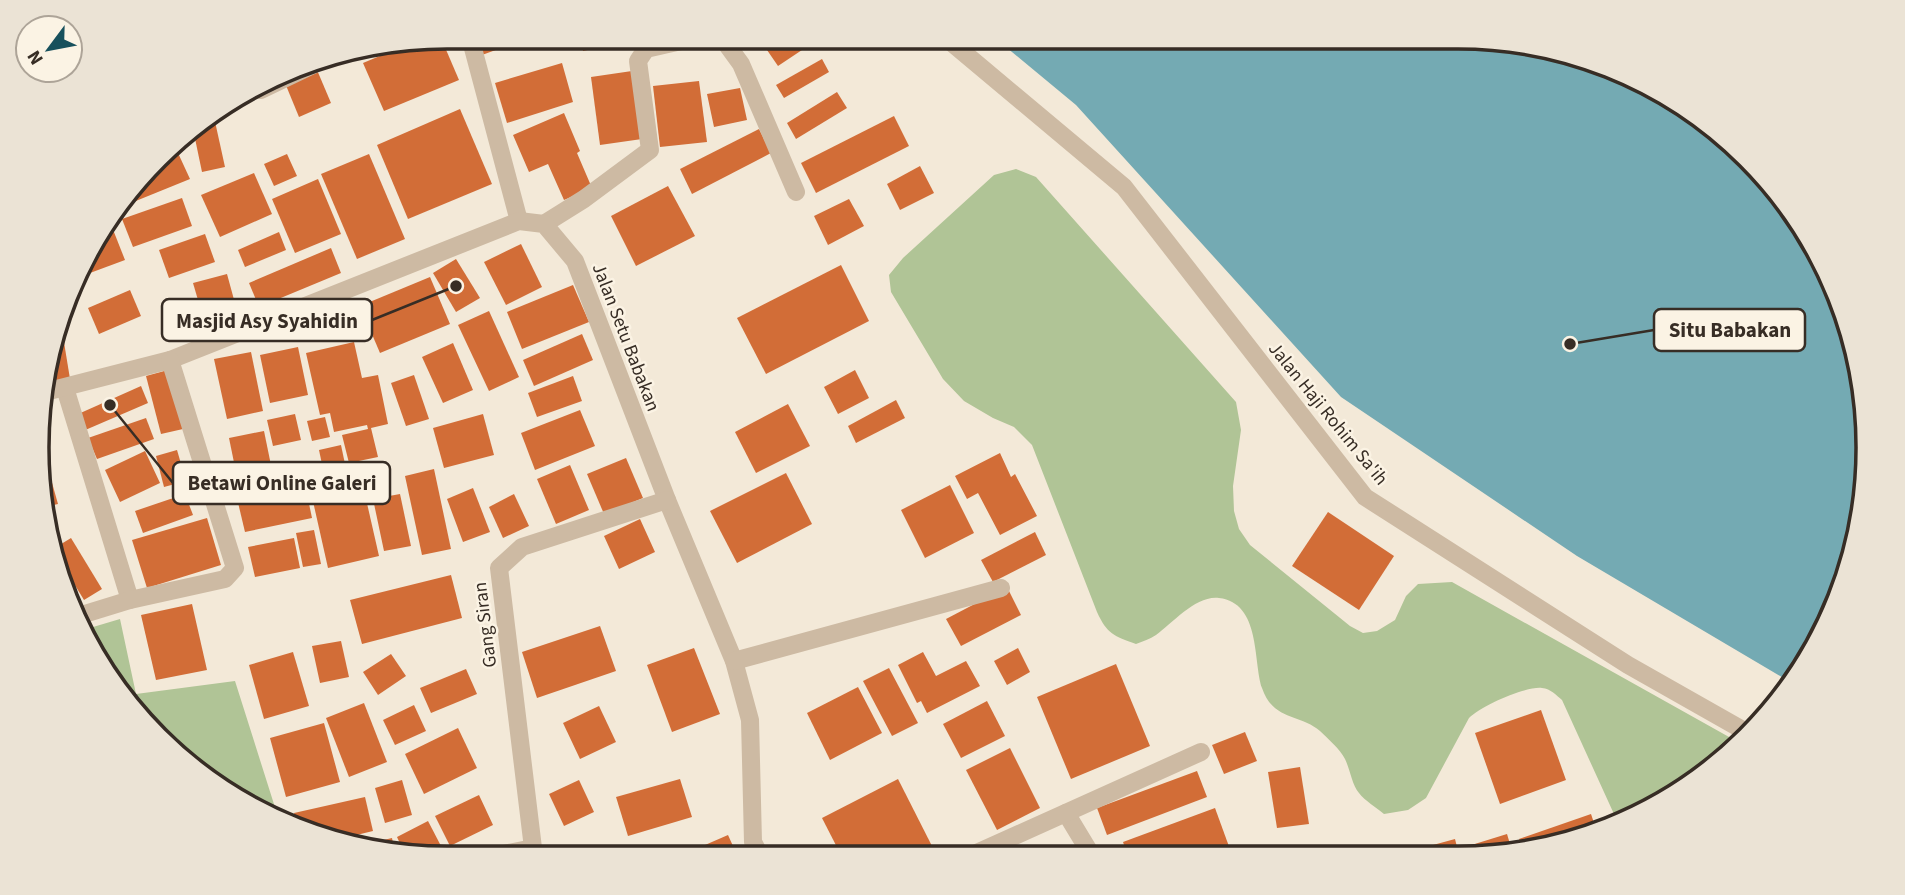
<svg xmlns="http://www.w3.org/2000/svg" width="1905" height="895" viewBox="0 0 1905 895" font-family="'Source Sans 3',sans-serif">
  <style>
    .green { fill: #b0c496 }
    .water { fill: #74aab3 }
    .building { fill: #d26d37 }
    .lines { fill: none; stroke-linecap: round; stroke-linejoin: round }
    .minor { stroke: #cdbaa3; stroke-width: 18 }
    .labels { text-anchor: middle; stroke-width: 5; stroke-linejoin: round; paint-order: stroke }
    .street-label { font-size: 19px; fill: #372d25; stroke: #fbf3e4 }
    .rim { fill: none; stroke: #372d25; stroke-width: 3.5 }
    .leader { fill: none; stroke: #372d25; stroke-width: 2.5 }
    .callout-dot { fill: #372d25; stroke: #fbf3e4; stroke-width: 2.5 }
    .callout { fill: #fbf3e4; stroke: #372d25; stroke-width: 2.5 }
    .callout-label { font-size: 21px; text-anchor: middle; font-weight: bold; fill: #372d25 }
  </style>
  <rect width="100%" height="100%" fill="#f3e9d8"/>
  <!-- green -->
  <g class="green">
    <path d="M1016 169 1036 177 1236 402 1241 430 1233 486 1234 511 1239 529 1250 545 1350 626 1363 633 1377 631 1395 620 1406 596 1418 584 1452 582 1738 742 1708 773 1619 825 1562 700C1556 695 1551 689 1542 688 1525 686 1481 706 1469 718L1426 798 1408 810 1384 814C1376 807 1365 801 1359 793 1352 785 1350 769 1345 759 1340 749 1328 739 1320 731 1300 714 1273 721 1262 688 1253 661 1261 603 1219 598 1196 595 1173 623 1156 635 1150 639 1143 641 1136 644 1114 636 1107 634 1097 612L1032 445 1014 427 993 418 964 401 943 379 891 292 889 275 903 258 994 175Z"/>
    <polygon points="120,619 136,694 235,681 279,820 177,757 92,653 83,630"/>
  </g>
  <!-- water -->
  <polygon class="water" points="994,37 1458,37 1614,68 1748,157 1837,290 1868,447 1837,604 1792,683 1577,556 1341,397 1076,105"/>
  <!-- building -->
  <g class="building">
    <polygon points="475,37 509,37 512,44 482,55"/>
    <polygon points="514,37 549,37 549,38 516,46"/>
    <polygon points="580,37 629,37 630,41 583,51"/>
    <polygon points="758,37 802,37 808,46 778,66"/>
    <polygon points="441,38 459,80 384,111 363,63 411,43"/>
    <polygon points="822,59 829,72 784,98 776,85"/>
    <polygon points="562,63 573,102 507,123 495,83"/>
    <polygon points="317,70 331,103 299,117 285,83"/>
    <polygon points="632,71 642,139 600,145 591,77"/>
    <polygon points="699,81 707,142 660,147 653,86"/>
    <polygon points="740,88 747,120 714,127 707,94"/>
    <polygon points="837,92 847,108 796,139 787,123"/>
    <polygon points="460,109 492,184 408,219 377,145"/>
    <polygon points="564,113 580,151 577,153 592,188 564,200 548,164 529,172 513,135"/>
    <polygon points="894,116 909,146 816,193 801,163"/>
    <polygon points="214,117 225,167 202,172 193,129"/>
    <polygon points="759,129 771,153 692,194 680,169"/>
    <polygon points="178,153 190,179 121,207 159,160"/>
    <polygon points="287,154 297,176 274,186 264,164"/>
    <polygon points="369,154 405,239 357,259 321,174"/>
    <polygon points="920,166 934,193 900,210 887,184"/>
    <polygon points="254,173 272,214 220,237 201,195"/>
    <polygon points="318,179 341,234 295,253 272,199"/>
    <polygon points="668,186 695,236 636,266 611,216"/>
    <polygon points="182,198 192,226 133,247 122,219"/>
    <polygon points="849,199 864,226 828,245 814,216"/>
    <polygon points="108,222 110,222 125,260 90,273 85,260 92,242"/>
    <polygon points="279,232 286,250 245,267 238,250"/>
    <polygon points="205,234 215,262 169,278 159,250"/>
    <polygon points="521,244 542,287 506,305 484,262"/>
    <polygon points="331,248 341,273 259,307 249,283"/>
    <polygon points="456,259 480,298 456,312 433,273"/>
    <polygon points="841,265 869,321 766,374 737,318"/>
    <polygon points="227,274 236,307 203,317 193,283"/>
    <polygon points="430,277 450,324 380,353 360,306"/>
    <polygon points="573,285 589,322 522,349 507,312"/>
    <polygon points="130,290 141,316 99,334 88,308"/>
    <polygon points="489,311 519,377 489,391 458,325"/>
    <polygon points="582,334 593,360 534,386 523,360"/>
    <polygon points="63,336 70,379 45,384 45,368 56,337"/>
    <polygon points="354,342 362,378 378,375 388,424 371,428 378,457 349,463 342,435 368,429 367,425 334,432 330,413 320,415 306,353"/>
    <polygon points="453,343 473,390 443,403 422,357"/>
    <polygon points="298,347 308,395 270,403 260,355"/>
    <polygon points="251,352 263,411 227,419 214,359"/>
    <polygon points="168,370 183,429 161,434 146,376"/>
    <polygon points="855,370 869,398 838,414 824,387"/>
    <polygon points="414,375 429,419 406,426 391,383"/>
    <polygon points="573,376 582,401 537,417 528,393"/>
    <polygon points="141,386 148,403 83,431 76,415"/>
    <polygon points="896,400 905,418 856,443 848,426"/>
    <polygon points="788,404 810,446 756,473 735,432"/>
    <polygon points="580,410 595,446 535,470 521,433"/>
    <polygon points="295,414 301,440 273,446 267,420"/>
    <polygon points="483,414 494,455 444,468 433,428"/>
    <polygon points="325,417 330,437 312,441 307,421"/>
    <polygon points="146,418 154,439 97,459 88,438"/>
    <polygon points="264,431 273,475 238,482 229,438"/>
    <polygon points="341,445 345,464 323,469 319,450"/>
    <polygon points="177,450 186,481 164,487 156,456"/>
    <polygon points="145,451 160,483 120,502 105,470"/>
    <polygon points="1000,453 1011,477 1015,474 1037,516 1000,535 978,493 967,499 955,476"/>
    <polygon points="45,458 58,504 45,507"/>
    <polygon points="626,458 643,498 604,514 587,474"/>
    <polygon points="570,465 589,510 556,524 537,479"/>
    <polygon points="434,469 451,549 422,555 405,476"/>
    <polygon points="786,473 812,524 737,563 710,511"/>
    <polygon points="303,475 312,518 245,532 235,490"/>
    <polygon points="361,477 379,556 328,568 310,488"/>
    <polygon points="950,485 974,533 925,558 901,510"/>
    <polygon points="473,488 490,532 463,542 447,499"/>
    <polygon points="185,494 193,515 143,533 135,511"/>
    <polygon points="400,494 411,546 384,551 373,499"/>
    <polygon points="514,494 529,526 503,538 489,507"/>
    <polygon points="1328,512 1394,556 1359,610 1292,566"/>
    <polygon points="207,518 221,565 147,588 132,540"/>
    <polygon points="640,519 655,552 619,569 604,536"/>
    <polygon points="314,530 321,564 303,567 296,533"/>
    <polygon points="1035,532 1046,555 993,582 981,560"/>
    <polygon points="71,538 102,589 84,600 53,549"/>
    <polygon points="294,538 300,568 255,577 248,547"/>
    <polygon points="451,575 462,618 362,644 350,600"/>
    <polygon points="1007,587 1021,615 961,646 946,619"/>
    <polygon points="192,604 207,670 156,680 141,615"/>
    <polygon points="600,626 616,671 537,698 522,652"/>
    <polygon points="341,641 349,677 320,683 312,646"/>
    <polygon points="694,648 720,714 672,732 647,665"/>
    <polygon points="1018,648 1030,672 1007,685 994,661"/>
    <polygon points="293,652 309,706 264,719 249,665"/>
    <polygon points="923,652 936,676 966,661 980,686 927,713 921,701 917,703 898,665"/>
    <polygon points="391,654 406,676 378,695 363,672"/>
    <polygon points="1116,664 1150,746 1071,779 1037,697"/>
    <polygon points="889,668 918,723 892,736 863,681"/>
    <polygon points="466,669 477,694 431,713 420,688"/>
    <polygon points="858,687 882,733 830,760 807,713"/>
    <polygon points="987,701 1005,736 961,758 943,724"/>
    <polygon points="364,703 387,762 349,777 326,718"/>
    <polygon points="414,705 426,731 395,745 383,720"/>
    <polygon points="599,706 616,742 580,759 563,723"/>
    <polygon points="1541,710 1566,780 1500,804 1475,733"/>
    <polygon points="324,723 340,782 286,797 270,738"/>
    <polygon points="458,728 477,768 424,794 405,754"/>
    <polygon points="1245,732 1257,761 1224,774 1212,745"/>
    <polygon points="1010,748 1040,808 997,830 966,770"/>
    <polygon points="1300,767 1309,824 1277,828 1268,772"/>
    <polygon points="1197,771 1207,797 1107,835 1097,808"/>
    <polygon points="680,779 692,817 628,836 616,797"/>
    <polygon points="898,779 935,852 926,857 842,857 822,818"/>
    <polygon points="402,780 412,815 385,823 375,788"/>
    <polygon points="579,780 594,812 564,826 549,794"/>
    <polygon points="479,795 493,825 450,846 435,816"/>
    <polygon points="365,797 373,831 344,838 298,829 294,813"/>
    <polygon points="1215,808 1231,852 1222,856 1128,856 1123,842"/>
    <polygon points="1591,814 1597,832 1524,851 1519,839"/>
    <polygon points="428,821 441,846 427,854 403,850 397,837"/>
    <polygon points="1507,834 1513,854 1467,855 1465,847"/>
    <polygon points="728,835 738,857 683,857 682,855"/>
    <polygon points="392,838 394,848 371,843"/>
    <polygon points="1455,839 1459,855 1400,855 1400,854"/>
    <polygon points="623,845 630,858 599,858"/>
  </g>
  <g class="lines">
    <!-- minor -->
    <g class="minor">
      <polyline points="470,37 519,221"/>
      <polyline points="702,37 725,42 741,64 796,192"/>
      <polyline points="945,37 1124,187 1365,497 1628,665 1748,733"/>
      <polyline points="261,90 311,66 324,57"/>
      <polyline points="544,224 584,199 650,150 638,61 646,49 699,37"/>
      <polyline points="65,388 130,600"/>
      <polyline points="45,392 170,360 519,221 544,224 575,261 667,500 734,661 750,720 753,842 761,857"/>
      <polyline points="78,616 130,600 225,579 235,568 170,360"/>
      <polyline points="734,661 1001,588"/>
      <polyline points="1066,813 1092,856"/>
      <polyline points="970,856 1201,752"/>
      <polyline points="484,858 533,848"/>
      <polyline points="537,858 533,848 499,568 522,547 667,500"/>
    </g>
  </g>
  <g class="labels">
    <!-- street labels -->
    <g class="street-label">
      <text transform="translate(627 337) rotate(69)" y="7">Jalan Setu Babakan</text>
      <text transform="translate(1329 413) rotate(51)" y="7">Jalan Haji Rohim Sa'ih</text>
      <text transform="translate(484 625) rotate(-97)" y="7">Gang Siran</text>
    </g>
  </g>
  <!-- crop -->
  <path d="M0 0H1905V895H0ZM447 49H1458A398 398 0 0 1 1856 447V448A398 398 0 0 1 1458 846H447A398 398 0 0 1 49 448V447A398 398 0 0 1 447 49Z" fill="#ebe3d5" fill-rule="evenodd"/>
  <path class="rim" d="M447 49H1458A398 398 0 0 1 1856 447V448A398 398 0 0 1 1458 846H447A398 398 0 0 1 49 448V447A398 398 0 0 1 447 49Z"/>
  <!-- callouts -->
  <path class="leader" d="M456 286L372 320M1570 344L1654 330M110 405L173 483"/>
  <g class="callout-dot">
    <circle cx="456" cy="286" r="7"/>
    <circle cx="1570" cy="344" r="7"/>
    <circle cx="110" cy="405" r="7"/>
  </g>
  <g class="callout">
    <rect x="162" y="299" width="210" height="42" rx="7"/>
    <rect x="1654" y="309" width="151" height="42" rx="7"/>
    <rect x="173" y="462" width="217" height="42" rx="7"/>
  </g>
  <g class="callout-label">
    <text x="267" y="328">Masjid Asy Syahidin</text>
    <text x="1730" y="337">Situ Babakan</text>
    <text x="282" y="490">Betawi Online Galeri</text>
  </g>
  <!-- north arrow -->
  <g transform="translate(49 49) rotate(238)"><circle r="33" fill="#fbf3e4" stroke="#ada498" stroke-width="2"/>
  <path d="M0-5L12 26L0 18L-12 26Z" fill="#17505c"/>
  <text y="-10" font-size="19" font-weight="bold" text-anchor="middle" fill="#372d25">N</text>
  </g>
</svg>
